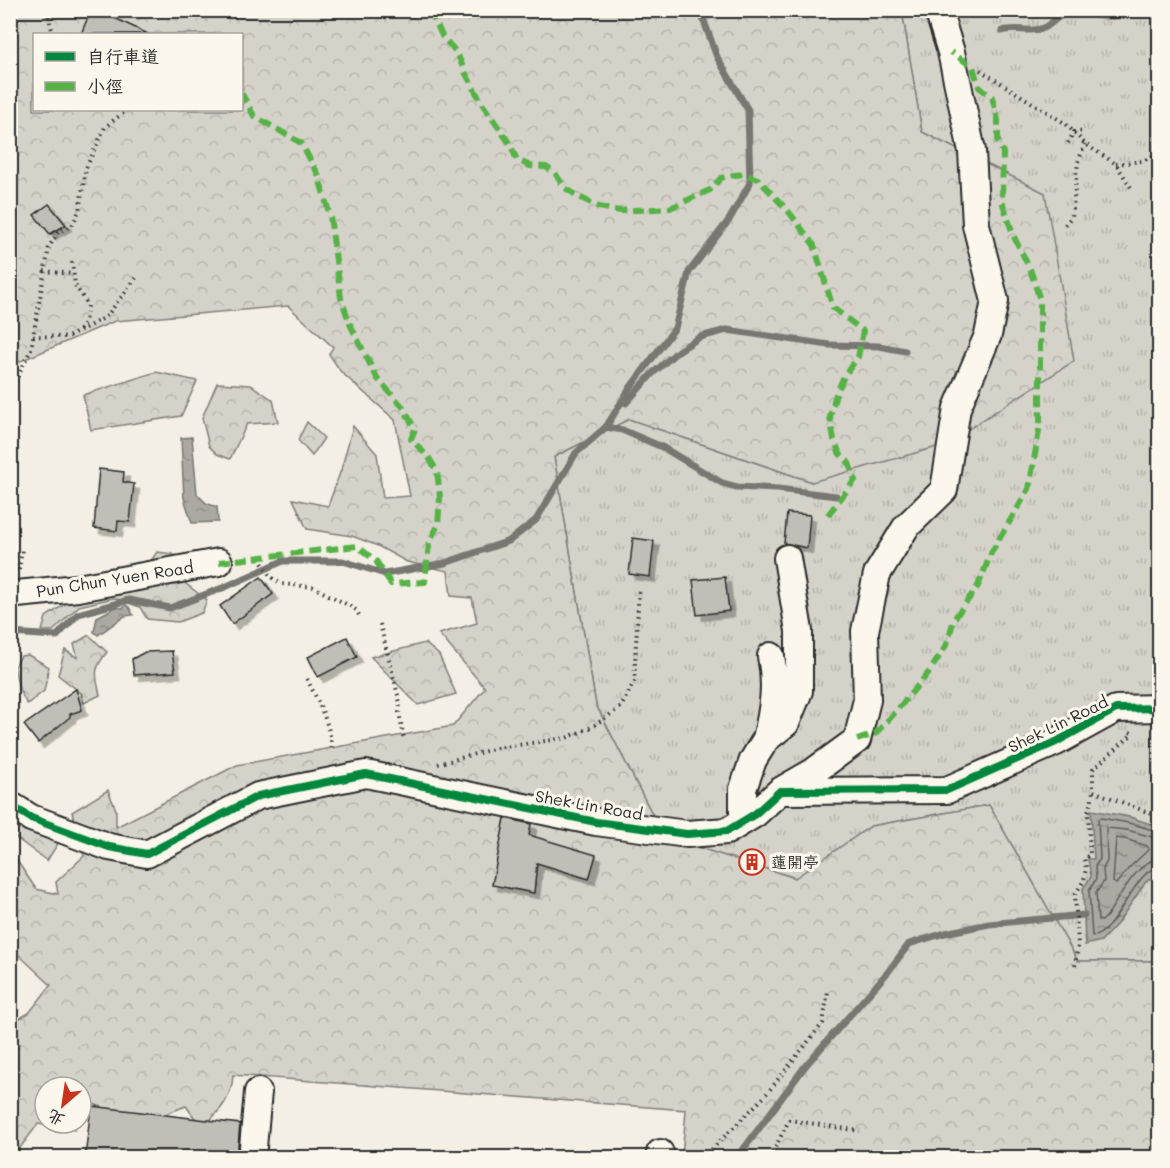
<svg xmlns="http://www.w3.org/2000/svg" width="1170" height="1168" viewBox="0 0 1170 1168" font-family="Mali,'LXGW WenKai TC',sans-serif">
  <style>
    .grass { fill: url(#grass-tufts); stroke: #807e7a; stroke-width: 1.5 }
    .forest { fill: url(#forest-crowns); stroke: #807e7a; stroke-width: 1.5; fill-rule: evenodd }
    .water { fill: url(#water-ripples); stroke: #787772; stroke-width: 1.5 }
    .lines { fill: none; stroke-linecap: round; stroke-linejoin: round }
    .shore { stroke: #5f5d5b; stroke-width: 1.5 }
    .stream { stroke: #787772; stroke-width: 7 }
    .building { fill: #c0beb6; stroke: #2b2b2b; stroke-width: 1.5; filter: url(#shadow) }
    .minor-casing { stroke: #2b2b2b; stroke-width: 30 }
    .path { stroke: #2b2b2b; stroke-width: 4; stroke-dasharray: 1.5 4.5; stroke-linecap: butt }
    .minor { stroke: #fbf7ec; stroke-width: 26 }
    .quiet { stroke: #56b246; stroke-width: 6; stroke-dasharray: 12 6; stroke-linecap: butt }
    .cycleway-casing { stroke: #fbf7ec; stroke-width: 11 }
    .cycleway { stroke: #00873e; stroke-width: 8 }
    .labels { text-anchor: middle; stroke-width: 6; stroke-linejoin: round; paint-order: stroke }
    .street-label { font-size: 16px; fill: #2b2b2b; stroke: #fbf7ec }
    .poi-label { font-size: 16px; fill: #2b2b2b; stroke: #fbf7ec; text-anchor: start }
  </style>
  <defs>
    <pattern id="grass-tufts" width="24" height="20" patternUnits="userSpaceOnUse" patternTransform="scale(1.5)"><rect width="24" height="20" fill="#d5d2c9"/><path d="M3 7l-1-3M5 7V3M7 7l1-3M15 17l-1-3M17 17v-4M19 17l1-3" fill="none" stroke="#b7b4ad"/></pattern>
    <pattern id="forest-crowns" width="20" height="18" patternUnits="userSpaceOnUse" patternTransform="scale(1.5)"><rect width="20" height="18" fill="#d5d2c9"/><path d="M2 6a3 3 0 1 1 6 0M12 15a3 3 0 1 1 6 0" fill="none" stroke="#b7b4ad"/></pattern>
    <pattern id="water-ripples" width="26" height="14" patternUnits="userSpaceOnUse" patternTransform="scale(1.5)"><rect width="26" height="14" fill="#aca9a2"/><path d="M2 4q2-2 4 0t4 0M15 11q2-2 4 0t4 0" fill="none" stroke="#8c8a84"/></pattern>
    <filter id="shadow"><feDropShadow dx="5.5" dy="5.5" stdDeviation="0" flood-color="#0004"/></filter>
  </defs>
  <rect width="100%" height="100%" fill="#f3efe4"/>
  <filter id="ink" filterUnits="userSpaceOnUse"><feTurbulence type="fractalNoise" baseFrequency=".0167" numOctaves="2"/><feDisplacementMap in="SourceGraphic" scale="12" xChannelSelector="R" yChannelSelector="G"/><feConvolveMatrix kernelMatrix="1 2 1 2 8 2 1 2 1" color-interpolation-filters="sRGB"/></filter>
  <g filter="url(#ink)">
    <!-- grass -->
    <polygon class="grass" points="902,11 1159,11 1159,961 1078,961 989,805 871,826 796,878 664,837 596,705 554,457 629,419 812,482 1045,193 922,132"/>
    <!-- forest -->
    <g class="forest">
      <path d="M11 11H902L922 132 1045 193 1074 361 944 445 812 482 629 419 554 457 596 705 664 837 795 878 871 826 989 805 1078 961H1159V1157H682L686 1110 233 1075C232 1099 219 1112 202 1128L186 1106 142 1123 81 1099V1087H45V1123H76L75 1130 38 1124 13 1157H11V1023L29 1013 51 985 20 956 11 951V852L36 889 58 894 56 882 84 856 72 812 108 790 116 810V827L237 765 453 726 485 688 439 634 477 623 472 598 451 596 448 571 407 562 378 546 352 536 307 529 293 499 328 506 341 470 353 426 377 454 383 498 410 496 395 420 341 372 329 354 333 347 288 306 115 321 18 362 11 393ZM34 34H242V110H34Z"/>
      <polygon points="156,372 197,381 181,416 91,430 83,395"/>
      <polygon points="217,383 251,385 273,400 278,422 247,424 230,459 217,454 209,446 202,418"/>
      <polygon points="307,422 324,438 312,456 298,440"/>
      <polygon points="157,552 173,554 189,575 186,584 207,600 202,613 178,622 147,619 140,607 114,598 79,606 53,631 42,631 46,617 68,602 148,565"/>
      <path d="M89 635 107 652C93 670 95 673 100 695L84 703 81 693 58 675 65 650 78 658 74 644Z"/>
      <polygon points="425,643 439,655 456,694 418,705 371,657"/>
      <polygon points="28,655 49,667 44,691 27,704 19,689 14,667 21,656"/>
      <polygon points="32,805 55,813 60,840 47,861 11,834"/>
    </g>
    <!-- water -->
    <g class="water">
      <polygon points="192,437 197,494 206,503 217,507 218,522 192,523 184,498 181,438"/>
      <polygon points="126,605 129,607 133,615 125,616 98,635 94,632 97,617 116,607 123,608"/>
      <polygon points="1091,810 1130,817 1159,827 1160,870 1145,883 1117,924 1101,941 1085,945 1083,888 1091,877 1088,859 1094,859"/>
    </g>
    <g class="lines">
      <!-- shore -->
      <g class="shore">
        <path d="M1160 832 1129 823 1101 818 1098 819 1100 859 1095 866 1096 879 1089 891 1092 936C1115 937 1134 869 1160 866"/>
        <polygon points="1116,838 1125,839 1147,846 1149,849 1129,868 1116,884 1113,882"/>
        <path d="M1160 839 1127 830 1106 828 1107 861 1103 869 1104 881 1096 893 1098 920 1102 921 1107 916C1118 899 1138 860 1160 858"/>
      </g>
      <!-- stream -->
      <g class="stream">
        <path d="M1002 31C1016 27 1031 33 1044 28 1053 24 1057 15 1067 13 1088 11 1113 23 1132 10"/>
        <polyline points="626,403 652,374 678,351 700,337 727,330 829,345 879,346 905,351"/>
        <polyline points="608,426 606,427 622,430 662,447 722,483 737,487 778,489 836,496"/>
        <polyline points="10,633 57,636 78,614 129,600 170,608 225,587 283,561 343,561 385,574 445,563 509,541 536,520 576,453 606,427 630,388 675,328 689,272 729,220 750,183 748,110 717,57 700,10"/>
        <polyline points="737,1158 806,1065 888,972 909,944 945,933 989,924 1084,915"/>
      </g>
    </g>
    <!-- building -->
    <g class="building">
      <polygon points="91,10 98,10 148,34 81,34"/>
      <polygon points="49,204 66,225 50,234 34,215"/>
      <polygon points="99,469 124,472 123,482 134,484 130,522 118,521 117,531 94,528"/>
      <polygon points="787,513 810,515 807,548 784,543"/>
      <polygon points="633,538 654,541 650,577 629,574"/>
      <polygon points="261,577 273,594 232,624 220,606"/>
      <polygon points="725,577 729,611 697,615 693,580"/>
      <polygon points="347,637 357,657 318,677 308,657"/>
      <polygon points="172,651 175,672 134,675 132,659 145,652"/>
      <polygon points="76,689 82,710 70,714 70,717 38,743 24,725"/>
      <polygon points="505,818 531,824 529,835 596,855 589,879 537,863 534,893 492,885"/>
      <polygon points="91,1106 240,1124 237,1158 85,1158"/>
    </g>
    <g class="lines">
      <!-- minor casing -->
      <g class="minor-casing">
        <g id="minor">
          <polyline points="10,593 17,594 78,588 219,562"/>
          <path d="M766 739C773 711 777 685 771 656"/>
          <polyline points="781,791 947,790 1056,742 1116,709 1160,708"/>
          <polyline points="10,805 31,818 109,847 147,854 258,796 366,774 596,822 687,834 727,831 755,814 780,791 813,772 857,740 867,700 865,631 877,574 906,527 944,490 957,408 988,335 995,301 976,225 972,151 951,52 938,10"/>
          <polyline points="743,821 743,789 753,760 766,739 786,723 799,691 799,631 787,558"/>
          <polyline points="252,1158 258,1092"/>
          <polyline points="659,1158 660,1153"/>
        </g>
      </g>
      <!-- path -->
      <g class="path">
        <polyline points="47,10 53,34"/>
        <polyline points="980,70 1066,124 1085,144 1116,164 1132,189"/>
        <polyline points="1068,143 1074,132 1085,131"/>
        <polyline points="1116,164 1143,161 1160,152"/>
        <polyline points="1065,225 1072,216 1078,162 1085,144"/>
        <polyline points="72,262 75,285 88,306 85,321 79,331"/>
        <polyline points="44,271 73,274"/>
        <polyline points="33,336 68,337 106,317 136,278"/>
        <polyline points="10,393 31,349 49,247 58,232 72,226 79,211 86,168 105,127 127,110"/>
        <polyline points="259,558 271,577 281,584 313,587 350,606 356,610 360,617"/>
        <polyline points="19,570 22,550"/>
        <polyline points="380,624 400,703 399,712 404,740"/>
        <path d="M307 679C318 701 331 726 332 751"/>
        <polyline points="1130,732 1132,733 1129,737 1093,769 1093,791 1160,817"/>
        <polyline points="438,764 497,748 566,738 592,727 621,707 634,682 639,587"/>
        <polyline points="1075,966 1078,945 1075,895 1084,880 1086,868 1084,858 1090,855 1088,811 1091,806 1093,791"/>
        <polyline points="703,1158 764,1097 823,1023 828,991"/>
        <polyline points="770,1158 789,1120 860,1131"/>
      </g>
      <!-- minor -->
      <use href="#minor" class="minor"/>
      <!-- quiet -->
      <g class="quiet">
        <polyline points="430,10 442,36 457,53 465,72 483,105 510,144 517,160 530,166 546,167 555,173 565,188 583,199 599,207 620,211 670,208 710,190 721,178 734,175 744,174 758,179 789,212 814,245 833,308 863,331 858,357 844,376 835,397 830,417 834,440 840,454 849,463 855,480 827,516"/>
        <polyline points="219,562 357,546 376,561 391,584 425,582 429,543 438,525 440,497 437,471 429,458 411,439 415,429 403,407 377,378 350,324 341,298 330,216 318,174 301,143 254,116 242,94"/>
        <polyline points="857,740 875,734 892,716 930,671 947,644 954,619 978,586 992,551 1029,489 1040,425 1040,300 1030,269 1014,237 1002,201 1003,152 998,142 998,120 992,97 979,87 973,67 951,52"/>
      </g>
      <!-- cycleway casing -->
      <g class="cycleway-casing">
        <polyline id="cycleway" points="10,805 31,818 109,847 147,854 258,796 366,774 596,822 687,834 727,831 755,814 780,791 947,790 1056,742 1116,709 1160,708"/>
      </g>
      <!-- cycleway -->
      <use href="#cycleway" class="cycleway"/>
    </g>
  </g>
  <!-- icons -->
  <defs>
    <g id="building-ring" transform="scale(1.35)"><circle r="9.5" fill="#fbf7ec" stroke="#c8321e" stroke-width="1.5"/><path d="M-4-6H4V6H1V3H-1V6H-4ZM-2.5-4.3h1.7v1.8h-1.7ZM.8-4.3h1.7v1.8H.8ZM-2.5-1h1.7V.8h-1.7ZM.8-1h1.7V.8H.8Z" fill="#c8321e"/></g>
  </defs>
  <g fill-rule="evenodd">
    <use href="#building-ring" x="752" y="862"/>
  </g>
  <g class="labels">
    <!-- street labels -->
    <g class="street-label">
      <text transform="translate(115 579) rotate(-9)" y="6">Pun Chun Yuen Road</text>
      <text transform="translate(1058 724) rotate(-26)" y="6">Shek Lin Road</text>
      <text transform="translate(589 805) rotate(10)" y="6">Shek Lin Road</text>
    </g>
    <!-- poi labels -->
    <g class="poi-label">
      <text x="771" y="868">蓮開亭</text>
    </g>
  </g>
  <!-- margin -->
  <rect width="1170" height="1168" fill="none" stroke="#fbf7ec" stroke-width="36"/>
  <rect x="18" y="18" width="1134" height="1132" fill="none" stroke="#2b2b2b" stroke-width="2" filter="url(#ink)"/>
  <!-- legend -->
  <rect x="33" y="33" width="210" height="78" fill="#fbf7ec" stroke="#a8a59f" stroke-width="1.5"/>
  <rect x="45" y="52" width="30" height="9" fill="#00873e" stroke="#a8a59f" stroke-width="1.5"/>
  <text x="87" y="63" font-size="18" fill="#2b2b2b">自行車道</text>
  <rect x="45" y="82" width="30" height="9" fill="#56b246" stroke="#a8a59f" stroke-width="1.5"/>
  <text x="87" y="93" font-size="18" fill="#2b2b2b">小徑</text>
  <!-- north arrow -->
  <g transform="translate(63 1105) rotate(209)"><circle r="28" fill="#fbf7ec" stroke="#a8a59f" stroke-width="1.5"/>
  <path d="M0-4.5L10 22L0 15L-10 22Z" fill="#c8321e"/>
  <text y="-9" font-size="16" font-weight="bold" text-anchor="middle" fill="#2b2b2b">北</text>
  </g>
</svg>
